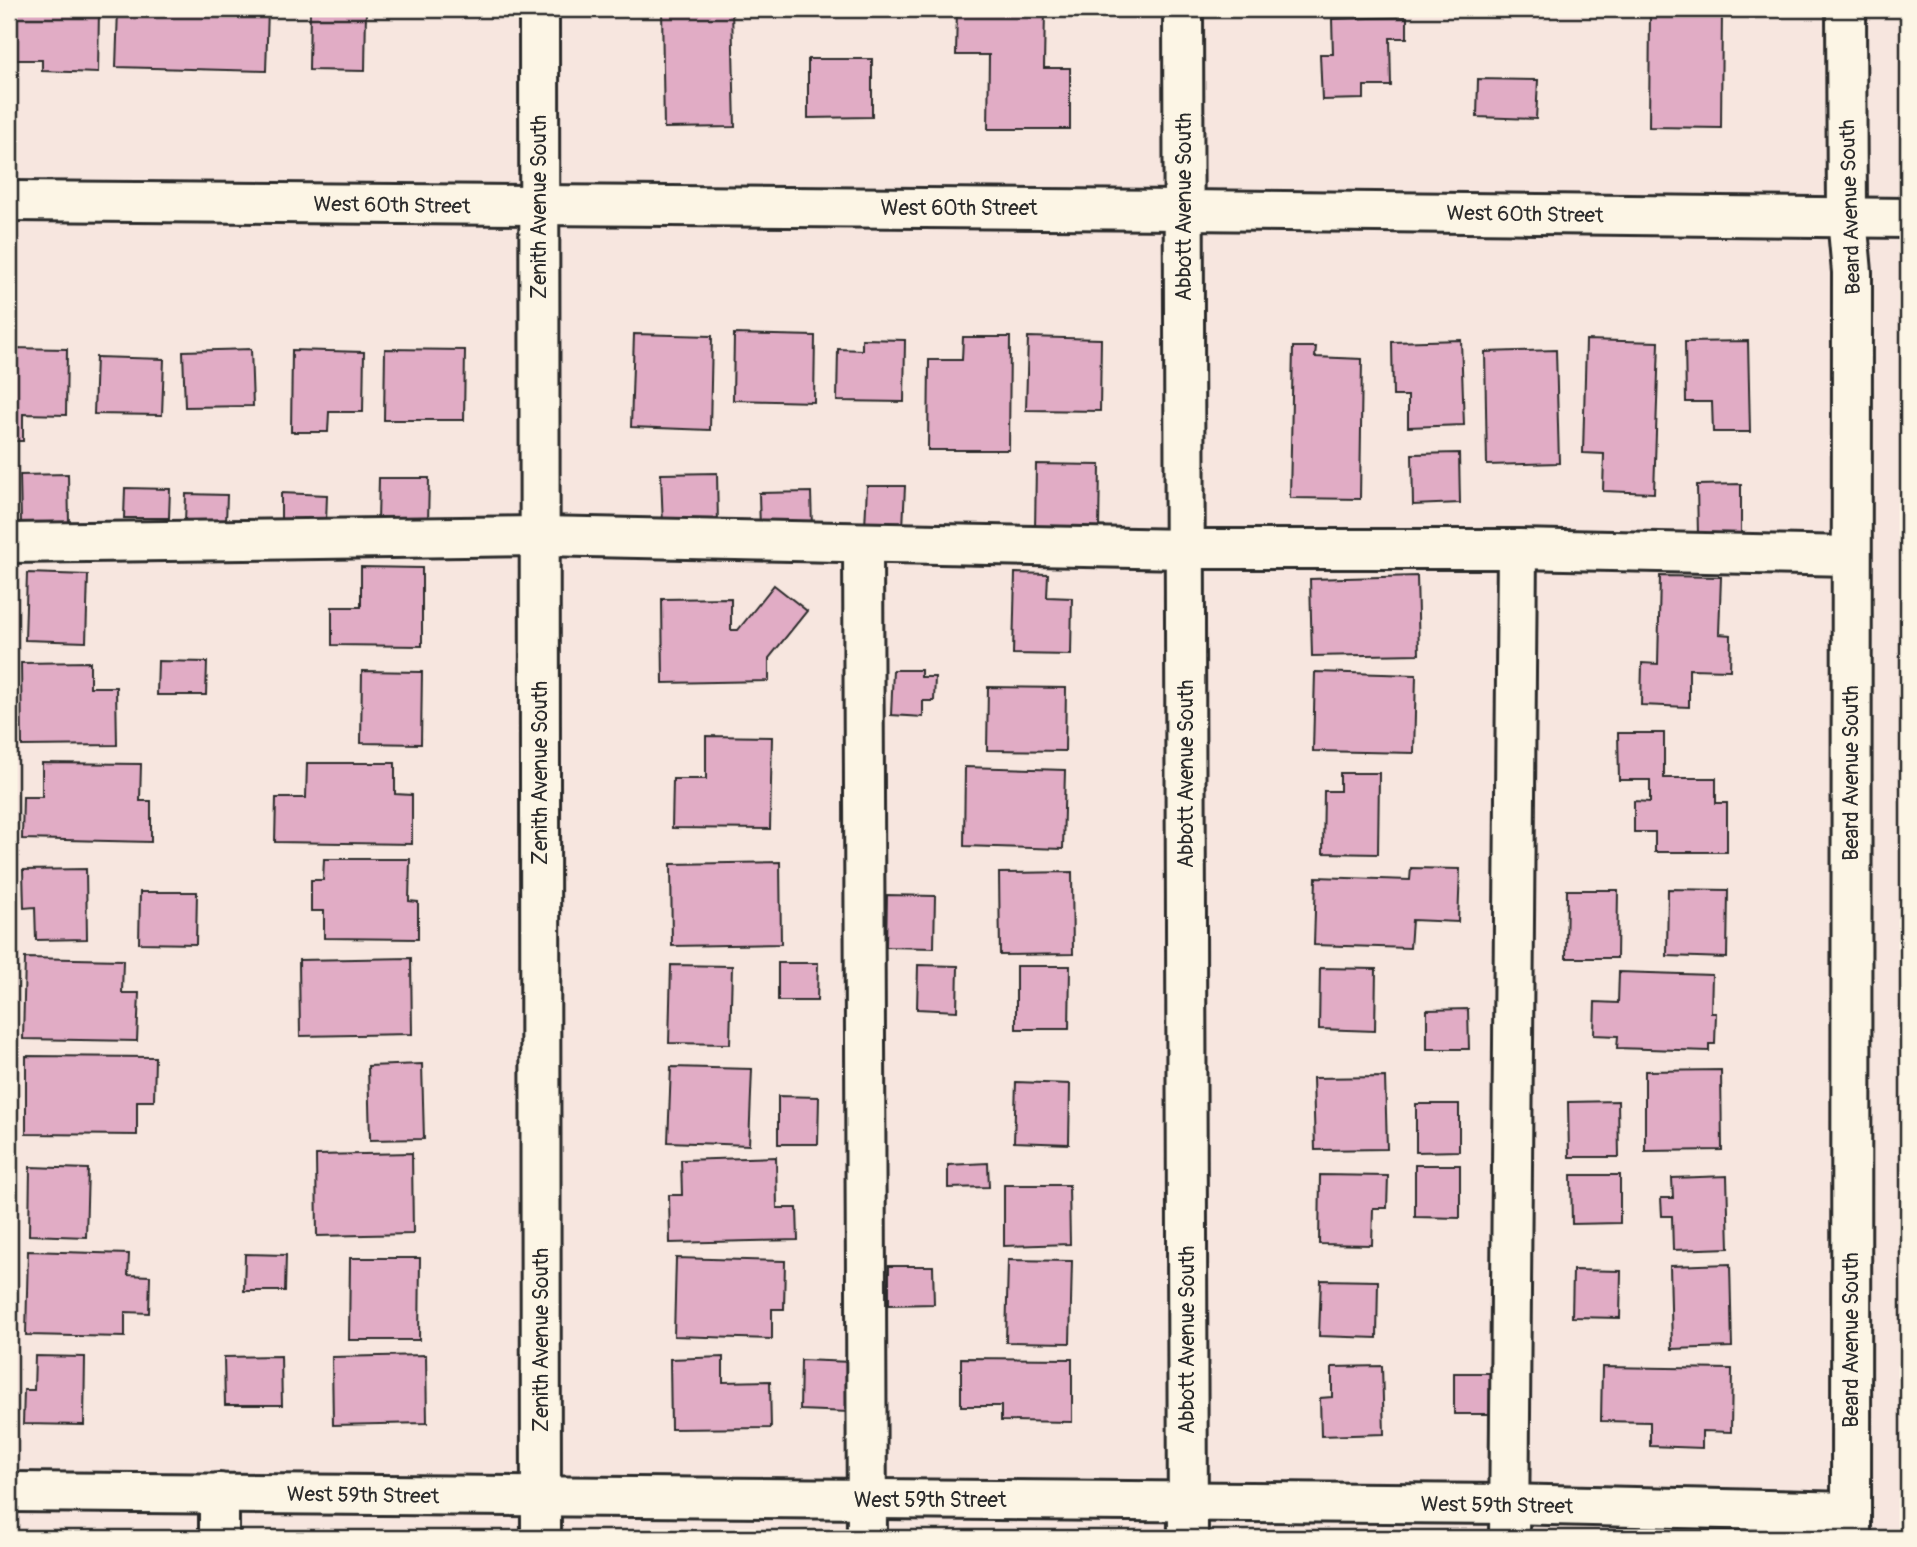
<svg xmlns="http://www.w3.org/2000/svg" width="1917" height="1547" viewBox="0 0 1917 1547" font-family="Pangolin,sans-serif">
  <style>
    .building { fill: #e1acc5; stroke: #2b2b2b; stroke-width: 2 }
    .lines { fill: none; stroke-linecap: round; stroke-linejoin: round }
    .minor-casing { stroke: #2b2b2b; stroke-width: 44 }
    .minor { stroke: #fcf5e5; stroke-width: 38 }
    .labels { text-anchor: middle; stroke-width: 5; stroke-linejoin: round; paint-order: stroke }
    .street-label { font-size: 21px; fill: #2b2b2b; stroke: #fcf5e5 }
  </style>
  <rect width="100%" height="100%" fill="#f7e6df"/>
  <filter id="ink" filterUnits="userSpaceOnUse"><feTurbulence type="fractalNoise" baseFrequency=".0143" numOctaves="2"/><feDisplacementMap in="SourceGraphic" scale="14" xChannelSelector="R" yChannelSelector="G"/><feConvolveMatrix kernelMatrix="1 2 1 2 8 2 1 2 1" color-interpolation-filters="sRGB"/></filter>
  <g filter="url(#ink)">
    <!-- building -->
    <g class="building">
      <polygon points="9,9 99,9 98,73 42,71 42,60 9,60"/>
      <polygon points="118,9 268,9 266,71 116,67"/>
      <polygon points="310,9 366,9 365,71 309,70"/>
      <polygon points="662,9 732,9 735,127 664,128"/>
      <polygon points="957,9 1045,9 1044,68 1070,68 1070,129 988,129 989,55 956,55"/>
      <polygon points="1650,9 1722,10 1721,128 1649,127"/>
      <polygon points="1407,17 1407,38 1390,38 1391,86 1364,86 1364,99 1322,100 1320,54 1333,54 1332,19"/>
      <polygon points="808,59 872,59 872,117 808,118"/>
      <polygon points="1478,79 1538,80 1536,119 1477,117"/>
      <polygon points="634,334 712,336 710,430 631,427"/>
      <polygon points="734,334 815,336 814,402 733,400"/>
      <polygon points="963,337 1010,337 1009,450 928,450 929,360 962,360"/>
      <polygon points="1028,337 1101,339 1100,411 1026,410"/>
      <polygon points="862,339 905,340 904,402 837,401 838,349 862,350"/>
      <polygon points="1461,340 1464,425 1408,427 1408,396 1393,396 1392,342"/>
      <polygon points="1586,340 1659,342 1654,493 1603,491 1604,454 1583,453"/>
      <polygon points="1748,341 1750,432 1713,432 1712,402 1686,402 1685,342"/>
      <polygon points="1293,347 1316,347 1315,357 1362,359 1360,499 1290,498"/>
      <polygon points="9,348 67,349 66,415 23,414 23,441 9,441"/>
      <polygon points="251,349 253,406 185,407 183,351"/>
      <polygon points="385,349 465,350 464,420 384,420"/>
      <polygon points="292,350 364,352 363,412 329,412 328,432 291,432"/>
      <polygon points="1556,350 1559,463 1487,465 1485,352"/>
      <polygon points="96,357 164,359 162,415 94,414"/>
      <polygon points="1459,453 1460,503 1413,505 1412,454"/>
      <polygon points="1036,464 1100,465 1099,531 1035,531"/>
      <polygon points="717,473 718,525 663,526 661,474"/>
      <polygon points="68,474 69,522 21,523 20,475"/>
      <polygon points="379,478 429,478 428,523 378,522"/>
      <polygon points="1741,484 1741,536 1698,536 1697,485"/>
      <polygon points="867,486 905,486 903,528 865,527"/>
      <polygon points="125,488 170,489 169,518 124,518"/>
      <polygon points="811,492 812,527 760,529 759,493"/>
      <polygon points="281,493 327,495 326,523 281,522"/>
      <polygon points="186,494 227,495 226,523 185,522"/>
      <polygon points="361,567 422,568 422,646 332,645 332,607 361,607"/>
      <polygon points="27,573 88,575 86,642 25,640"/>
      <polygon points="1015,573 1048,574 1047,597 1072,598 1071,655 1013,654"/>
      <polygon points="1417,576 1419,654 1312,656 1310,579"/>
      <polygon points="1660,576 1721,577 1719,634 1731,635 1730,670 1689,669 1689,707 1641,705 1642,663 1658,664"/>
      <polygon points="774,585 807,611 769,658 769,681 663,683 662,599 731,598 731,630 738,630"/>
      <polygon points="158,661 207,662 206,695 157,695"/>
      <polygon points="90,662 90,687 116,687 117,745 22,746 21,663"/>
      <polygon points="893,670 921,670 921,677 935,677 934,701 923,701 923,717 891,715"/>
      <polygon points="362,671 422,672 421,744 361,743"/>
      <polygon points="1315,672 1416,675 1414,753 1313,751"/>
      <polygon points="988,687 1066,688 1065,751 987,750"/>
      <rect x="1903" y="690" width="5" height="30"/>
      <polygon points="1618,733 1664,733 1664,778 1716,778 1716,803 1727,803 1727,852 1655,852 1655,832 1634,832 1634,801 1650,802 1650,780 1619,780"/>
      <polygon points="706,736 772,737 770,829 672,828 673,779 706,779"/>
      <polygon points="42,763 141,764 140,801 151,801 151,842 22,839 23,797 42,797"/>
      <polygon points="307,763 395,763 395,794 412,795 412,844 275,842 276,798 306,798"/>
      <polygon points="965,767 1065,770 1063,849 964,846"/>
      <polygon points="1340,773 1379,773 1378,854 1323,853 1324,791 1340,791"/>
      <polygon points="324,859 410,859 409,901 418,902 418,939 324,938 324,911 311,911 311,880 323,880"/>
      <polygon points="780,862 781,944 672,946 671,864"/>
      <polygon points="1411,868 1460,869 1458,922 1412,920 1410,948 1314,945 1316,877 1410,880"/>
      <polygon points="86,869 87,939 36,940 35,907 24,908 23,870"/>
      <polygon points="1072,872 1073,954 1000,955 999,873"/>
      <polygon points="1668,889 1728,890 1727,958 1667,956"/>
      <polygon points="1567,890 1618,890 1617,958 1566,958"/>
      <polygon points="140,892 197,892 196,944 139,943"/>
      <polygon points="887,895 935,896 934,948 886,947"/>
      <polygon points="25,958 123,960 122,993 139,993 137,1041 23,1039"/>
      <polygon points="411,958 412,1034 300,1036 299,960"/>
      <polygon points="778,963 818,963 817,1001 778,1001"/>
      <polygon points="671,965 732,966 730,1044 669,1043"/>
      <polygon points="918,965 958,966 957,1011 917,1009"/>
      <polygon points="1016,966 1070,966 1069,1029 1016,1029"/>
      <polygon points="1320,968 1376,969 1375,1031 1319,1029"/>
      <polygon points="1619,972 1712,975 1711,1013 1716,1013 1715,1044 1709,1044 1709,1051 1617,1048 1618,1036 1594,1035 1595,1002 1618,1003"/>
      <polygon points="1468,1009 1469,1049 1427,1049 1427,1010"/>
      <polygon points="26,1056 155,1057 154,1101 137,1101 137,1135 26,1134"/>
      <polygon points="422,1064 424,1139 370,1140 368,1066"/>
      <polygon points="671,1067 752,1069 749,1145 668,1142"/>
      <polygon points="1721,1070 1722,1150 1645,1151 1645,1071"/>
      <polygon points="1385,1077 1387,1149 1315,1150 1313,1078"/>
      <polygon points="1016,1082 1070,1084 1069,1144 1014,1142"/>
      <polygon points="778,1096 819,1097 818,1144 778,1144"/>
      <polygon points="1618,1101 1619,1157 1569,1157 1568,1102"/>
      <polygon points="1416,1104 1459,1104 1459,1151 1416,1152"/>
      <polygon points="412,1153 413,1234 317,1236 316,1155"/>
      <polygon points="776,1157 777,1208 797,1208 798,1240 670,1243 669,1195 682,1195 681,1160"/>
      <polygon points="988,1163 989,1187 948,1188 948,1165"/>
      <polygon points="1415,1165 1460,1165 1460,1218 1415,1217"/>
      <polygon points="30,1167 88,1169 86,1237 29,1235"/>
      <polygon points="1320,1175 1388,1176 1387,1208 1373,1208 1372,1245 1319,1244"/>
      <polygon points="1571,1175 1620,1175 1620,1223 1572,1224"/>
      <polygon points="1727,1176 1729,1248 1673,1250 1672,1216 1662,1216 1661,1198 1673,1198 1672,1178"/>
      <polygon points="1004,1185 1069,1185 1070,1244 1004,1246"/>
      <polygon points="28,1251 129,1254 128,1275 150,1276 149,1313 125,1312 125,1337 26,1335"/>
      <polygon points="245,1254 286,1255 285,1291 244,1291"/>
      <polygon points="350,1258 420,1258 419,1340 349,1340"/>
      <polygon points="676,1258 785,1261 784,1309 772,1309 772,1339 674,1336"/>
      <polygon points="1008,1260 1072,1261 1070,1343 1006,1342"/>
      <polygon points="1730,1264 1732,1347 1672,1349 1670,1266"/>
      <polygon points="889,1266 933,1266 934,1304 889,1305"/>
      <polygon points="1573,1270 1621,1271 1620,1318 1572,1317"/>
      <polygon points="1321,1280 1378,1281 1377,1338 1319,1336"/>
      <polygon points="426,1355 427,1423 333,1425 332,1357"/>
      <polygon points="35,1356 85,1357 84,1425 23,1424 24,1390 34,1390"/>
      <polygon points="281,1356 282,1405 225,1405 224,1357"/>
      <polygon points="723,1357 723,1382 770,1381 771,1428 671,1429 670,1359"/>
      <polygon points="961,1358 1072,1359 1072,1422 1001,1421 1001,1406 961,1406"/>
      <polygon points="801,1360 851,1362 849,1412 800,1410"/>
      <polygon points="1382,1366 1384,1434 1321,1436 1320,1398 1332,1397 1332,1367"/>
      <polygon points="1602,1367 1732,1369 1731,1432 1702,1431 1702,1448 1650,1446 1650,1422 1601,1421"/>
      <rect x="1454" y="1373" width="42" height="41"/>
    </g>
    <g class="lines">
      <!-- minor casing -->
      <g class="minor-casing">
        <g id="minor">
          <polyline points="539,9 541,1538"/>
          <polyline points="1183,9 1188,1538"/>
          <polyline points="1846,9 1847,218 1852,272 1851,1536"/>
          <polyline points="9,201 1184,210 1908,218"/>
          <polyline points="9,543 540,536 1185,549 1517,549 1851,556"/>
          <polyline points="863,543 867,1538"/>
          <polyline points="9,1492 1509,1504 1851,1512"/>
          <polyline points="219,1493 219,1538"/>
          <polyline points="1509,1538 1517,549"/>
        </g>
      </g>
      <!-- minor -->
      <use href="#minor" class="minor"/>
    </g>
  </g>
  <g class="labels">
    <!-- street labels -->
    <g class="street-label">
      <text transform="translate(392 205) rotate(1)" y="7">West 60th Street</text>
      <text transform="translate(539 207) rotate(-90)" y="7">Zenith Avenue South</text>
      <text transform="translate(1184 207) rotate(-90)" y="7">Abbott Avenue South</text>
      <text transform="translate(1850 207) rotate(-92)" y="7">Beard Avenue South</text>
      <text x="959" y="215">West 60th Street</text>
      <text transform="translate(1525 214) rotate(1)" y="7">West 60th Street</text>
      <text transform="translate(540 773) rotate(-90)" y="7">Zenith Avenue South</text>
      <text transform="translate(1851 773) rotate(-90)" y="7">Beard Avenue South</text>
      <text transform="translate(1186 774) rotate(-90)" y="7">Abbott Avenue South</text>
      <text transform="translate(541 1340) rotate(-90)" y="7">Zenith Avenue South</text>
      <text transform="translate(1187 1340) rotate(-90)" y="7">Abbott Avenue South</text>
      <text transform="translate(1851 1340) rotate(-90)" y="7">Beard Avenue South</text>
      <text transform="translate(363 1495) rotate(1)" y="7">West 59th Street</text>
      <text x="930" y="1507">West 59th Street</text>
      <text transform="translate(1497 1505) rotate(1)" y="7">West 59th Street</text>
    </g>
  </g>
  <!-- margin -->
  <rect width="1917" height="1547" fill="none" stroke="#fcf5e5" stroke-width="35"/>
  <rect x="18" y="18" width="1882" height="1512" fill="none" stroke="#2b2b2b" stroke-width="2.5" filter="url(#ink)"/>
</svg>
